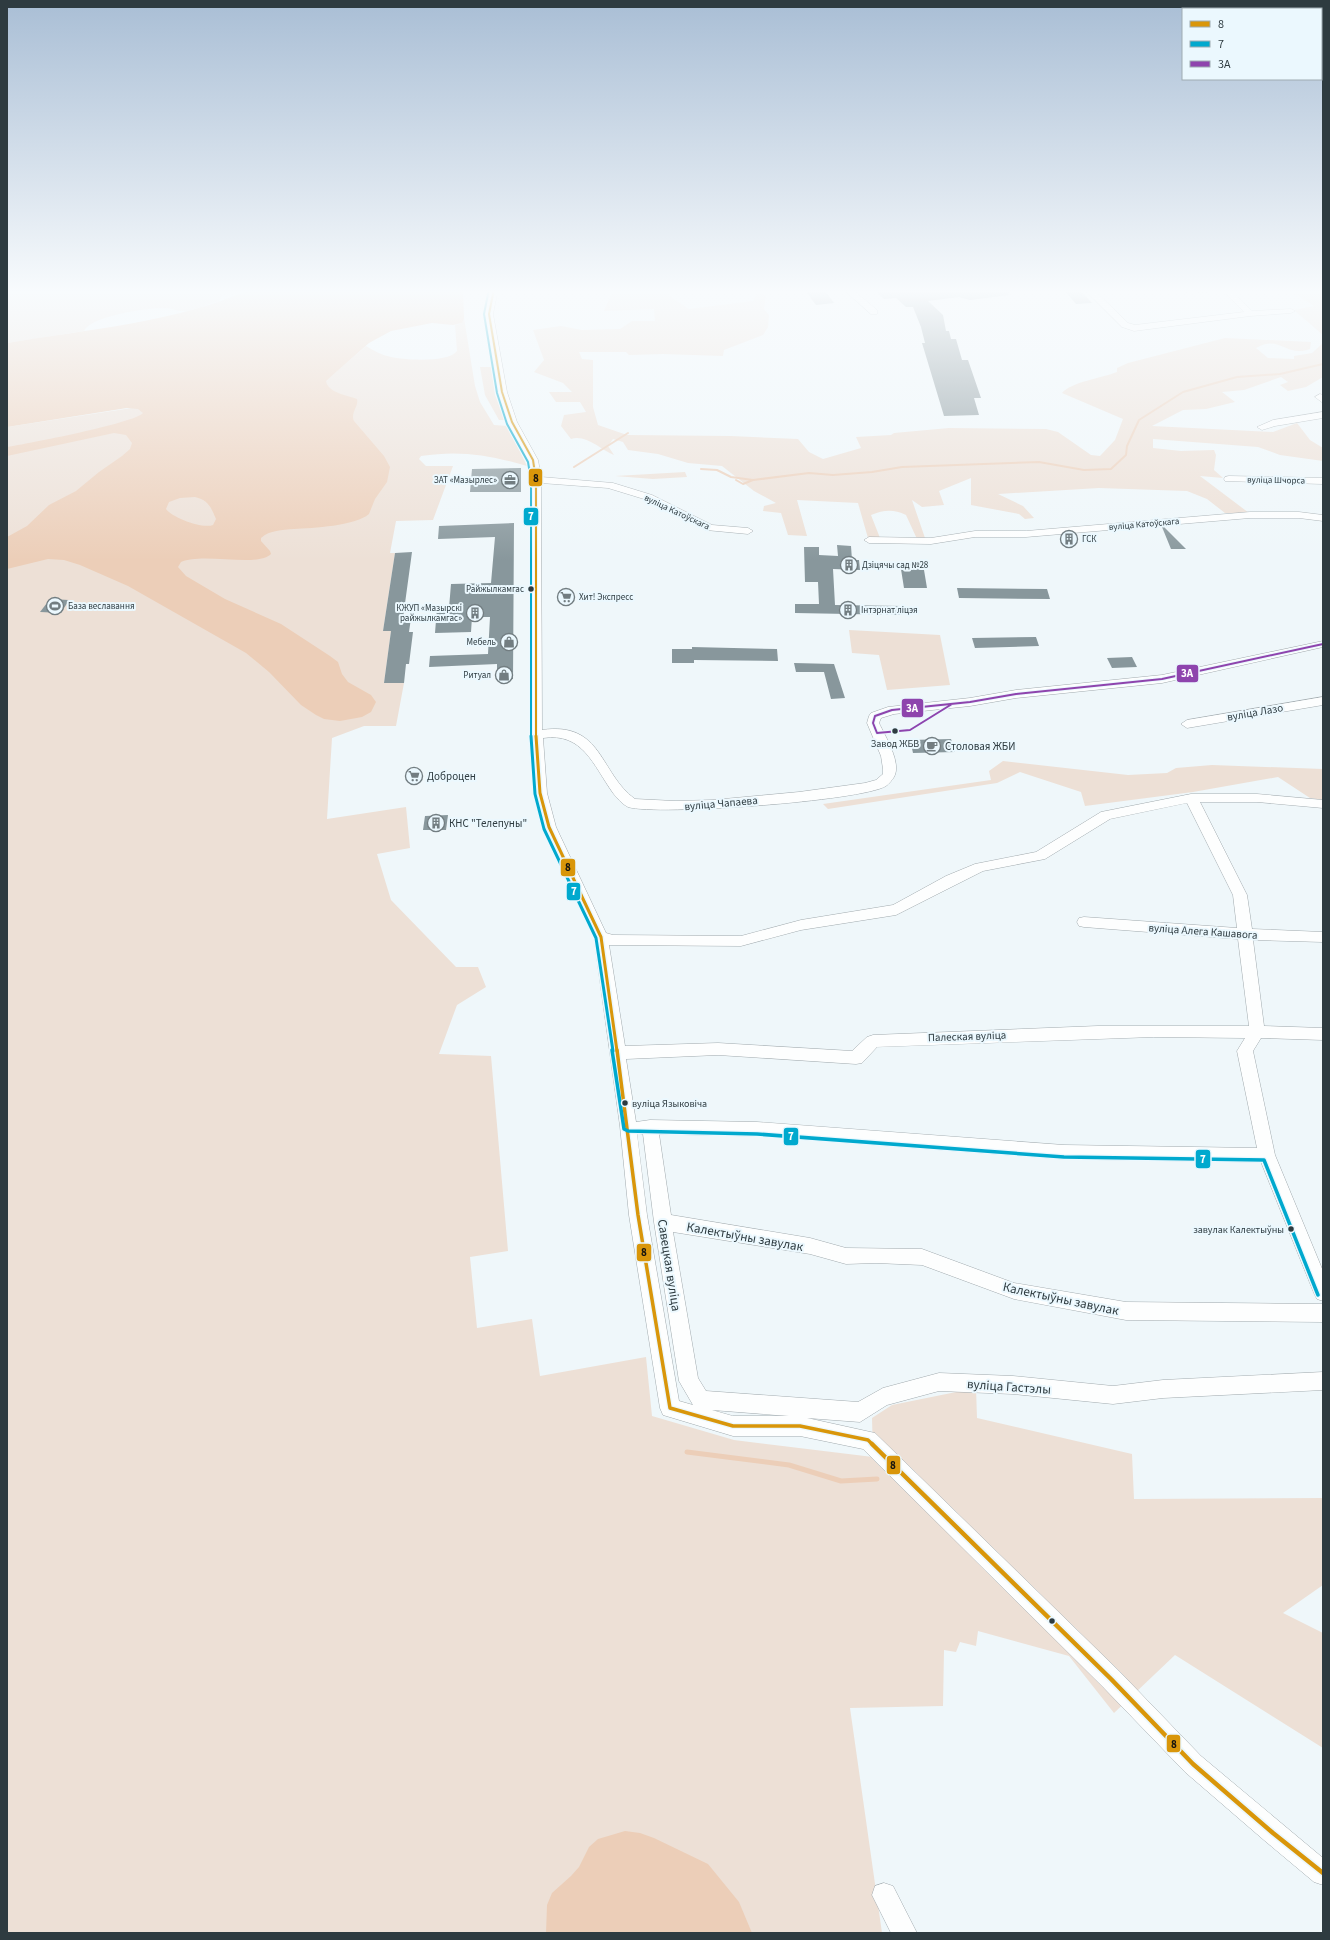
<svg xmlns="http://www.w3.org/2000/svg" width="1330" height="1940" viewBox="0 0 1330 1940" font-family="'Source Sans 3',sans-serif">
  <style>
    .green { fill: #ede0d6 }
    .water { fill: #ecceb8; fill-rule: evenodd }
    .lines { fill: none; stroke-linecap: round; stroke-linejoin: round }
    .stream-far1 { stroke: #ecceb8; stroke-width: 2 }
    .stream { stroke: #ecceb8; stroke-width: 5 }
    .building { fill: #88979c }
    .minor-casing { stroke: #a1aaae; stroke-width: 1 }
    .minor { fill: #fdfefe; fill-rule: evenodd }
    .bus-1-far3-casing { stroke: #ebf8fe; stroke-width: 4 }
    .bus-1-far2-casing { stroke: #ebf8fe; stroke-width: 6 }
    .bus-1-far1-casing { stroke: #ebf8fe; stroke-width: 6 }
    .bus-1-casing { stroke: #ebf8fe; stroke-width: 8 }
    .bus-2-far2-casing { stroke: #ebf8fe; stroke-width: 4 }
    .bus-2-far1-casing { stroke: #ebf8fe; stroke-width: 6 }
    .bus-2-casing { stroke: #ebf8fe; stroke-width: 6 }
    .bus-3-casing { stroke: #ebf8fe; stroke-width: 4 }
    .bus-1-far3 { stroke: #d9960a; stroke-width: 2 }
    .bus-1-far2 { stroke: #d9960a; stroke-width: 3 }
    .bus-1-far1 { stroke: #d9960a; stroke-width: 3.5 }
    .bus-1 { stroke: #d9960a; stroke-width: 4.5 }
    .bus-2-far2 { stroke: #00a9ce; stroke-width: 2 }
    .bus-2-far1 { stroke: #00a9ce; stroke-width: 3 }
    .bus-2 { stroke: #00a9ce; stroke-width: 3.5 }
    .bus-3 { stroke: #8e44ad; stroke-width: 2 }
    .bus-dot { fill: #2e3b40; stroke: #ebf8fe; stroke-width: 1.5 }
    .labels { text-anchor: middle; stroke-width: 4; stroke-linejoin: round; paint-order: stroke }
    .far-poi-label { font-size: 9px; fill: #2e3b40; stroke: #ebf8fe; text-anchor: start }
    .far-street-label { font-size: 9px; fill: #2e3b40; stroke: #ebf8fe }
    .far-bus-label { font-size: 9px; fill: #2e3b40; stroke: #ebf8fe; text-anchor: end }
    .bus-label { font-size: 10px; fill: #2e3b40; stroke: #ebf8fe }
    .street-label { font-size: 11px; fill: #2e3b40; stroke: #ebf8fe }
    .poi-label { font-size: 11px; fill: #2e3b40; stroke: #ebf8fe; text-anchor: start }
    .near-street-label { font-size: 13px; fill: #2e3b40; stroke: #ebf8fe }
    .line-badge { stroke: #ebf8fe; stroke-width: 1.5 }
    .badge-label { font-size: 11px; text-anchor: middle; font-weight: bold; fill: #fff }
    .pale-badge-label { font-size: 11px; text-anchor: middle; font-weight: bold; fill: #111 }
  </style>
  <rect width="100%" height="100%" fill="#eff7fa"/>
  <!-- green -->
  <g class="green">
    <path d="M7 289H225L219 301C208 304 194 311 183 311 178 311 173 309 168 308 151 307 92 315 84 331L7 343Z"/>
    <path d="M576 289H659L689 309 753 301 758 293 766 295 764 309 769 315 768 327 763 335 724 350 723 356 663 354 629 355 626 352H579L582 359 593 360V407L598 425 627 435 731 436 798 439 809 452 823 459 861 448 856 437 891 435 894 433 949 428 1046 429 1058 432 1091 455 1100 456 1115 440 1123 419 1062 393C1071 382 1102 378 1117 372V368L1128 363 1225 338 1311 342 1310 349C1286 358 1280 334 1256 348L1268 358 1294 359V356L1312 353 1323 343V377L1306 387 1288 391 1280 385 1288 382 1281 377 1244 390 1222 392 1235 402 1206 409 1183 410 1152 426 1273 432 1297 423 1310 440 1323 448V461L1280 455 1258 447 1153 439V448L1181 451 1214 450 1216 455 1214 470 1223 478 1200 476 1249 513H1225L1207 499 1187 491 1099 488 998 494 1023 506 1034 518 1025 519 1019 514 971 505V478L939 491 944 505 922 507 912 500 925 538 917 539 906 515C893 509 884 510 871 515L880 538H868L858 503 797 500 807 536 788 535 781 513 763 511 764 506 776 503 754 491 722 466 688 463 658 454 628 450 623 442 613 439 608 446 614 455C601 450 586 434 571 439L561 426 564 415 586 412 580 402H556L549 392H572L563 383 534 372 544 360 533 330 561 326 582 330 620 329 632 321H655L654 309 604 311 612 292 583 291Z"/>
    <polygon points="1287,289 1323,289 1323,335 1294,310 1314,306"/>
    <path d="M464 318 475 386 480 402 494 425 508 426 527 466C489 455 460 450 421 456L419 459 426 466H453L433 520 396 521 390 553H395L383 631H391L384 683H404L396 726H364L332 738 327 819 406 807 410 848 377 854 391 900 456 967H478L486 987 457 1005 439 1054 491 1056 508 1251 470 1257 477 1328 532 1319 540 1376 646 1357 652 1416 734 1440 873 1457 872 1418 892 1405 976 1388 977 1418 1132 1454 1134 1499 1323 1498V1585L1283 1613 1323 1633V1748L1175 1655 1114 1713 1069 1656 978 1631 976 1646 960 1642 956 1652 944 1650 943 1706 850 1708 882 1933H7V427L329 378 366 346C374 351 382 355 391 357 405 360 448 363 457 351L455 325 460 324Z"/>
    <polygon points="480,367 491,367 495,395 505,420 499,420 485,395"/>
    <polygon points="685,472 687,477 653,479 615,476"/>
    <polygon points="849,630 940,635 950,685 887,690 879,655 852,653"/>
    <polygon points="1003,761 1128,775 1167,773 1176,768 1212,765 1323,769 1323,800 1310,798 1278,777 1193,792 1085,806 1081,792 1020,772 997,783 828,809 823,804 991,780 989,771"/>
  </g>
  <!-- water -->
  <g class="water">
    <path d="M251 289H463L464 318 462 323 453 325 432 323 391 331 369 343 326 381C328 393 347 395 357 399 359 406 350 413 354 421L384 456 390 467 387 482 375 499 369 514C355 526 313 528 294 529 282 530 270 530 261 538V541L270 551 271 554C257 568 204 552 181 562L178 567 186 576 225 599 281 624 330 656 338 662 342 674 348 682 371 695 376 702 371 712 362 717 340 721 324 719 316 715 301 705 269 672 246 653 128 586 80 565 64 560 48 559 7 569V537L27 526 49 505 76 491 99 472 122 456 130 449 132 443 126 435 114 433 7 456V447C26 444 135 423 143 413L138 409 127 408 7 427V343C89 329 175 323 251 289ZM195 497C208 500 211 507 216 519L213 525C202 529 173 518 166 509L169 502 180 498Z"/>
    <polygon points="625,1831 640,1833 654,1838 708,1864 739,1902 752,1933 546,1933 547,1905 552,1893 571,1876 579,1867 589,1847 598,1839"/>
  </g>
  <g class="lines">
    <!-- stream-far1 -->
    <g class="stream-far1">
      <polyline points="574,467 628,433"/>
      <polyline points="701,469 717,470 731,477 753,480 809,473 833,475 872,472 902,467 1039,462 1084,470 1111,469 1126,455 1127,446 1139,420 1183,392 1237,377 1280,374 1323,364"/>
      <polyline points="736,480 743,484 753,480"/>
    </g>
    <!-- stream -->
    <polyline class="stream" points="687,1452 789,1465 841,1481 877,1479"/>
  </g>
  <!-- building -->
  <g class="building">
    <polygon points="804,289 824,289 834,303 816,305"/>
    <polygon points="873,289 1008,289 1009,295 970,300 959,297 928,301 943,315 946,331 949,331 951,339 956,339 962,360 968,360 981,398 974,398 979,415 944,416 922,343 925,343 921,327 913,307 906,307 896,298 884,299"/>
    <polygon points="1063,289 1079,289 1092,303 1076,304"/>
    <polygon points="521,468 521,492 470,492 472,469"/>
    <polygon points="514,523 513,679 497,680 497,664 429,667 430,656 488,654 490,617 472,617 471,632 435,633 437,608 449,608 451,584 491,583 495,537 438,539 439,526"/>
    <polygon points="1162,527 1164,527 1186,549 1171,549"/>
    <polygon points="837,545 851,546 852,560 859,560 860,570 833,569 835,605 901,606 902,615 795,613 795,604 819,604 818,582 805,582 804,547 819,547 819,555 838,556"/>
    <polygon points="412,552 403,618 411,618 409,632 413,632 409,664 406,664 404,683 384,683 391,631 383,631 395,553"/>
    <polygon points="900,563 923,564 927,588 904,588"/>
    <polygon points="957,588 1047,589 1050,599 959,598"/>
    <polygon points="50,599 69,600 61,613 40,612"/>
    <polygon points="1036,637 1039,646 975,648 972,638"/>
    <polygon points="692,647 777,649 778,661 694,660 694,663 672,663 672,649 692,649"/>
    <polygon points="1132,657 1137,667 1112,668 1107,658"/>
    <polygon points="794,663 834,664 845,698 831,699 824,672 796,672"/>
    <polygon points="951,739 955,752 913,753 910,740"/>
    <polygon points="448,815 446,830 423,830 425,816"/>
  </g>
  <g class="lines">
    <!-- minor casing -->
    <g class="minor-casing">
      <g id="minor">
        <path d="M490 289H498L493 314 507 392 517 422 538 460 541 477 613 483 652 495 712 525 748 528 753 531 748 534 706 530 644 499 608 488 541 483 542 730C603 721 599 773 635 799L675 801 713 800 799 792 865 783 876 780 883 774V769L881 756 867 723 869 716 871 713 888 707 970 698 1016 690 1162 675 1323 641V647L1162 683 1016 698 970 706 894 714 881 718 879 723C885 736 902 763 894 777 892 780 889 784 886 786 862 801 657 816 628 807 622 804 617 798 613 793 593 765 583 732 543 738L547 793 556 827 606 933 613 935 741 936 801 920 893 905 946 876 975 864 1036 852 1101 812 1191 794H1257L1323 800V808L1257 802H1200L1247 895 1252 929 1323 932V942L1253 940 1264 1026 1323 1028V1040L1261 1038 1253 1051 1275 1155 1323 1271V1301L1317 1299 1314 1293 1261 1162 1064 1159 757 1136 659 1134 671 1215 810 1238 846 1248 922 1249 1014 1283 1126 1302 1323 1304V1322L1126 1320 1014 1299 922 1265 876 1263 846 1264 810 1254 673 1232 698 1378 706 1391 858 1402 883 1388 939 1373 1013 1376 1113 1386 1163 1380 1323 1372V1390L1163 1398 1113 1404 1013 1394 939 1391 887 1405 860 1422 807 1418 875 1433 1119 1671 1201 1756 1323 1858V1885L1314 1882 1265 1841 1185 1772 1103 1687 863 1449 800 1436H733L663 1415 660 1408 629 1215 620 1126 594 937 542 827 533 793 530 735 531 480 528 460 507 422 497 392 485 314ZM1187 803 1233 895 1237 928 1084 917 1079 918 1077 922 1079 926 1084 927 1238 939 1249 1026H1098L873 1035 867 1037 852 1051 718 1043 625 1046 609 945 741 946 801 930 896 915 983 871 1045 859 1110 819ZM1154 1037 1245 1038 1237 1051 1257 1148 1064 1145 757 1122 650 1120 636 1122 626 1059 718 1055 856 1064 862 1063 877 1047ZM637 1133 643 1134 654 1222 679 1381 693 1405 679 1401 647 1215ZM712 1410 789 1416H733Z"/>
        <polygon points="843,289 852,289 877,310 877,314 871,314"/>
        <polygon points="1084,289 1093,289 1128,323 1135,325 1244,312 1223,291 1188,293 1175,289 1230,289 1252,311 1291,309 1295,311 1291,313 1250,316 1134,331 1122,327"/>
        <polygon points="1320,394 1323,395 1323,403 1315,397"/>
        <polygon points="1323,412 1323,418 1275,426 1262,430 1257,427 1273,420"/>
        <polygon points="1229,476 1323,478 1323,484 1225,481 1224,479 1225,477"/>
        <polygon points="1250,512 1299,512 1323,515 1323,521 1299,518 1250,518 1026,537 975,537 931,544 869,543 864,540 869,537 931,538 975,531 1026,531"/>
        <polygon points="1323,697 1323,705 1187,728 1181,724 1187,720"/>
        <polygon points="884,1883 893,1886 917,1933 891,1933 872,1895 875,1886"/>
      </g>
    </g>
    <!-- minor -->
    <use href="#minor" class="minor"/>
    <!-- bus-1-far3 casing -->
    <g class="bus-1-far3-casing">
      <polyline id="bus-1-far3" points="494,289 489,314 502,392 512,422 533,460 536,480 536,737"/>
    </g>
    <!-- bus-1-far2 casing -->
    <g class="bus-1-far2-casing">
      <polyline id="bus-1-far2" points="536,736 540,793 549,827 601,937 617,1051"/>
    </g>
    <!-- bus-1-far1 casing -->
    <g class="bus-1-far1-casing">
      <polyline id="bus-1-far1" points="617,1050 638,1215 670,1408 733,1426 800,1426 868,1440 873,1445"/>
    </g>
    <!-- bus-1 casing -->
    <g class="bus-1-casing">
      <polyline id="bus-1" points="872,1444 1111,1679 1193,1764 1273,1833 1323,1873"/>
    </g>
    <!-- bus-2-far2 casing -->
    <g class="bus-2-far2-casing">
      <polyline id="bus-2-far2" points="489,289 484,314 497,393 507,424 528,462 531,480 531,737"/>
    </g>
    <!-- bus-2-far1 casing -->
    <g class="bus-2-far1-casing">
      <polyline id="bus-2-far1" points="531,736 535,794 544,829 596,938 613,1051"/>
    </g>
    <!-- bus-2 casing -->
    <g class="bus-2-casing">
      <polyline id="bus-2" points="612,1050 624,1129 628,1131 757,1134 1064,1157 1264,1160 1318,1295"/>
    </g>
    <!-- bus-3 casing -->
    <g class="bus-3-casing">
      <polyline id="bus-3" points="952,704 910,730 877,733 873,723 875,716 892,710 970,702 1016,694 1162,679 1323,644"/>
    </g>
    <!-- bus-1-far3 -->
    <use href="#bus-1-far3" class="bus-1-far3"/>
    <!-- bus-1-far2 -->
    <use href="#bus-1-far2" class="bus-1-far2"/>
    <!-- bus-1-far1 -->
    <use href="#bus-1-far1" class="bus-1-far1"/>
    <!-- bus-1 -->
    <use href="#bus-1" class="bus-1"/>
    <!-- bus-2-far2 -->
    <use href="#bus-2-far2" class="bus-2-far2"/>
    <!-- bus-2-far1 -->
    <use href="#bus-2-far1" class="bus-2-far1"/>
    <!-- bus-2 -->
    <use href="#bus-2" class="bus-2"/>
    <!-- bus-3 -->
    <use href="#bus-3" class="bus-3"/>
  </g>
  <!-- sky -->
  <linearGradient id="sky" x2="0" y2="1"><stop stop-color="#a9bed5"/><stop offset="0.52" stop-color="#f8fbfd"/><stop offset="1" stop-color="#f8fbfd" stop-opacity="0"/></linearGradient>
  <rect width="1330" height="561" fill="url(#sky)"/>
  <!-- icons -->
  <defs>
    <g id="office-ring" transform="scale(0.9)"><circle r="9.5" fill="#ebf8fe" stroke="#727d81" stroke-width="1.5"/><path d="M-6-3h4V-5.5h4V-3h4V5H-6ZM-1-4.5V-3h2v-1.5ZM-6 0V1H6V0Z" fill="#727d81"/></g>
    <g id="building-ring" transform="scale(0.9)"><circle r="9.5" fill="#ebf8fe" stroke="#727d81" stroke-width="1.5"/><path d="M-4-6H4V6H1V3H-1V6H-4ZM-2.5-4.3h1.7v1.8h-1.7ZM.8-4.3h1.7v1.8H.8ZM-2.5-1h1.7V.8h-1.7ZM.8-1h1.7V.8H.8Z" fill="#727d81"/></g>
    <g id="supermarket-ring" transform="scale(0.9)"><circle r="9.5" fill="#ebf8fe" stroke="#727d81" stroke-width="1.5"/><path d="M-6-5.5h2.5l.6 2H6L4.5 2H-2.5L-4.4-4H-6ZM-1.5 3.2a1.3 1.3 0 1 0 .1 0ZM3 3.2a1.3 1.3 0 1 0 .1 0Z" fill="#727d81"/></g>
    <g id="stadium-ring" transform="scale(0.9)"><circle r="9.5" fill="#ebf8fe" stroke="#727d81" stroke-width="1.5"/><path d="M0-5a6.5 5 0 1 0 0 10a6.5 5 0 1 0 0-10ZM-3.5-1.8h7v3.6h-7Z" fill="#727d81"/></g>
    <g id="shop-ring" transform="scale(0.9)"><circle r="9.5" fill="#ebf8fe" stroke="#727d81" stroke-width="1.5"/><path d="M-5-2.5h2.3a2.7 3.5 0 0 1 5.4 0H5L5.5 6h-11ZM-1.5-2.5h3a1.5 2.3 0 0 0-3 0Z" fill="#727d81"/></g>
    <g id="cafe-ring" transform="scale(0.9)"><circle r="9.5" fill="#ebf8fe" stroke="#727d81" stroke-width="1.5"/><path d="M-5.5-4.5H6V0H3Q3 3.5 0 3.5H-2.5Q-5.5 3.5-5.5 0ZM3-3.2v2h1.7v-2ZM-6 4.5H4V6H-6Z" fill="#727d81"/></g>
  </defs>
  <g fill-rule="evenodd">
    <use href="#office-ring" x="510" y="480"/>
    <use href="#building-ring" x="1069" y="539"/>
    <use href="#building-ring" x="849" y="565"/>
    <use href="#supermarket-ring" x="566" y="597"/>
    <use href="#stadium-ring" x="55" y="606"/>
    <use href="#building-ring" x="848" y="610"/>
    <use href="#building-ring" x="475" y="613"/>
    <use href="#shop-ring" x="509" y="642"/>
    <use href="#shop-ring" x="504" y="675"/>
    <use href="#cafe-ring" x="932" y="746"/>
    <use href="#supermarket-ring" x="414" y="776"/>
    <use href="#building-ring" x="436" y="823"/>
  </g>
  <!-- markers -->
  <g class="bus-dot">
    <circle cx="531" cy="589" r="3.5"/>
    <circle cx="895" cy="731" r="3.5"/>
    <circle cx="625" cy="1103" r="3.5"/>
    <circle cx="1291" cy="1229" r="3.5"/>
    <circle cx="1052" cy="1621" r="3.5"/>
  </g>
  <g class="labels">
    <!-- far-poi labels -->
    <g class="far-poi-label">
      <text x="497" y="483" text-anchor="end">ЗАТ «Мазырлес»</text>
      <text x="1082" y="542">ГСК</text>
      <text x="862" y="568">Дзіцячы сад №28</text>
      <text x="579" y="600">Хит! Экспресс</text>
      <text x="68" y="609">База веславання</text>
      <text x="462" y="611" text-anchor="end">КЖУП «Мазырскі<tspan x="462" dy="10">райжылкамгас»</tspan></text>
      <text x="861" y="613">Інтэрнат ліцэя</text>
      <text x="496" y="645" text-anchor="end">Мебель</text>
      <text x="491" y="678" text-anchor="end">Ритуал</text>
    </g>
    <!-- far-street labels -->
    <g class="far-street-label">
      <text transform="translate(1276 480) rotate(1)" y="3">вуліца Шчорса</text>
      <text transform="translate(677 512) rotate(25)" y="3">вуліца Катоўскага</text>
      <text transform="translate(1144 524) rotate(-5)" y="3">вуліца Катоўскага</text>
    </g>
    <!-- far-bus labels -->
    <g class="far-bus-label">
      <text x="524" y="592">Райжылкамгас</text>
    </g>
    <!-- bus labels -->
    <g class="bus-label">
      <text x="895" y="747">Завод ЖБВ</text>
      <text x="632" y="1107" text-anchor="start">вуліца Языковіча</text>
      <text x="1284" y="1233" text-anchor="end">завулак Калектыўны</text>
    </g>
    <!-- street labels -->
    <g class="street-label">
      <text transform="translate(1255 712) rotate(-10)" y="4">вуліца Лазо</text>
      <text transform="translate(721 803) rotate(-5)" y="4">вуліца Чапаева</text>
      <text transform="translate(1203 931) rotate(4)" y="4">вуліца Алега Кашавога</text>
      <text transform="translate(967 1036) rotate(-2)" y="4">Палеская вуліца</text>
    </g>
    <!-- poi labels -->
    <g class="poi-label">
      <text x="945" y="750">Столовая ЖБИ</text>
      <text x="427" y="780">Доброцен</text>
      <text x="449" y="827">КНС "Телепуны"</text>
    </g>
    <!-- near-street labels -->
    <g class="near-street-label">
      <text transform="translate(745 1236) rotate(10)" y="5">Калектыўны завулак</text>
      <text transform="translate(670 1265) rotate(81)" y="5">Савецкая вуліца</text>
      <text transform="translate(1061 1298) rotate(12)" y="5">Калектыўны завулак</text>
      <text transform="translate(1009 1386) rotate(4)" y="5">вуліца Гастэлы</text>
    </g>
  </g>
  <g class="line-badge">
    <rect x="528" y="468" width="15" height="19" rx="4" fill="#d9960a"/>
    <rect x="523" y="507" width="16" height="19" rx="4" fill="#00a9ce"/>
    <rect x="1176" y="664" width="23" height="19" rx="4" fill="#8e44ad"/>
    <rect x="901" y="698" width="23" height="20" rx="4" fill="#8e44ad"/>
    <rect x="560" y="858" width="16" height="19" rx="4" fill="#d9960a"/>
    <rect x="566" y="882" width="15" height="19" rx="4" fill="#00a9ce"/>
    <rect x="783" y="1127" width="16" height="19" rx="4" fill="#00a9ce"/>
    <rect x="1195" y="1149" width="16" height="20" rx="4" fill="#00a9ce"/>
    <rect x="636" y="1243" width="16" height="19" rx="4" fill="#d9960a"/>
    <rect x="886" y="1455" width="15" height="20" rx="4" fill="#d9960a"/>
    <rect x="1166" y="1734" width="15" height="19" rx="4" fill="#d9960a"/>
  </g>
  <g class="badge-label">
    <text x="531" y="520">7</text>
    <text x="1187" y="677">3А</text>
    <text x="912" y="712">3А</text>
    <text x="574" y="895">7</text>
    <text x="791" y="1140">7</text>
    <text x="1203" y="1163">7</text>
  </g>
  <g class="pale-badge-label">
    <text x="536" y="482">8</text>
    <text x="568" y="871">8</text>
    <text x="644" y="1256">8</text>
    <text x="893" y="1469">8</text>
    <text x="1174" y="1748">8</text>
  </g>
  <!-- border -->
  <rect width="1330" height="1940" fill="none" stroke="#2e3b40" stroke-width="16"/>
  <!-- legend -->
  <rect x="1182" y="8" width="140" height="72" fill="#ebf8fe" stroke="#9facb2"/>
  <rect x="1190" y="21" width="20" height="6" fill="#d9960a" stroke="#9facb2"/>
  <text x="1218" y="28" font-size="12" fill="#2e3b40">8</text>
  <rect x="1190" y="41" width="20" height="6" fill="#00a9ce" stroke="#9facb2"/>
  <text x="1218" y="48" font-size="12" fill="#2e3b40">7</text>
  <rect x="1190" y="61" width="20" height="6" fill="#8e44ad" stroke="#9facb2"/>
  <text x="1218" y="68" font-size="12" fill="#2e3b40">3А</text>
</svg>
